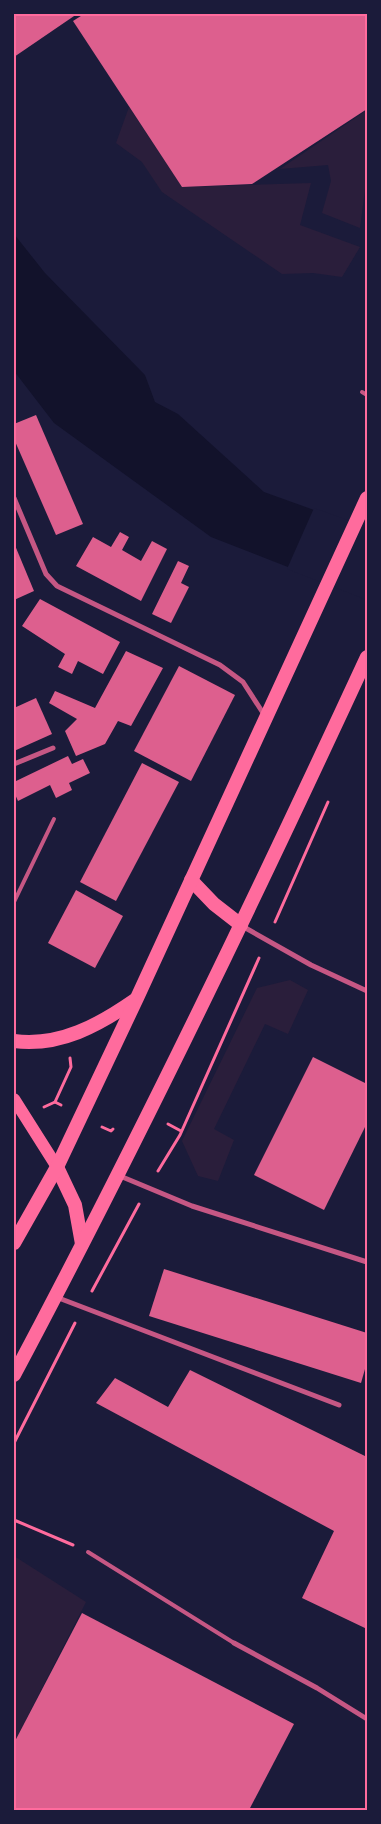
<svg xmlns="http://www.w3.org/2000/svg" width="381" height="1824" viewBox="0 0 381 1824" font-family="'PT Sans',sans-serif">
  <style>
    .green { fill: #2a1e3b }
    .water { fill: #12122b }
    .pier { fill: #1b1b3a }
    .building { fill: #dd5f8e }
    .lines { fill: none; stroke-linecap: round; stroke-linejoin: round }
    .path { stroke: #ff6b9d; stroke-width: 3 }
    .service { stroke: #c65784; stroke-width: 4 }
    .minor { stroke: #c65784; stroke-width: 5 }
    .primary { stroke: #ff6b9d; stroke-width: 12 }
    .trunk { stroke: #ff6b9d; stroke-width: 14 }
    .neatline { fill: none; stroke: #ff6b9d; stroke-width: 2 }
  </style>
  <rect width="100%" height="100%" fill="#1b1b3a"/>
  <!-- green -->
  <g class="green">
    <polygon points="129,107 182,187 311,183 300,225 360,247 342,277 313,273 282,274 162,192 142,162 116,143"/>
    <polygon points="367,110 367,174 360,228 322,213 331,181 328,165 280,169"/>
    <polygon points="290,980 308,990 288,1034 265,1024 214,1129 234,1140 218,1181 198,1176 182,1141 257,988"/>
    <polygon points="14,1556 86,1602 14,1743"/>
  </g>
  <!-- water -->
  <polygon class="water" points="14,234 45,273 145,375 155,402 178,414 264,492 367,529 367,598 211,537 54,423 14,371"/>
  <!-- pier -->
  <polygon class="pier" points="314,508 367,527 367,600 287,569"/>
  <!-- building -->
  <g class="building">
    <polygon points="14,14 77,14 14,57"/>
    <polygon points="84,14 367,14 367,109 252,184 182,187 73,21"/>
    <polygon points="36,415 83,524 56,535 14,439 14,424"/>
    <polygon points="120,532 129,537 122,550 141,561 152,541 167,549 141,601 76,566 93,537 111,547"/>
    <polygon points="14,543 34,591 14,600"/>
    <polygon points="178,561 189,566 181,583 189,587 171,623 152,614"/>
    <polygon points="40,599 120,642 103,674 78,661 72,674 58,667 65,654 22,626"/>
    <polygon points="126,651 163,668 131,726 118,721 105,744 76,756 65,731 77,719 49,703 55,691 95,708"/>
    <polygon points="179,666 235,695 191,781 134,751"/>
    <polygon points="36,698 52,734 14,751 14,708"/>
    <polygon points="68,756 72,764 83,759 90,773 69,783 72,790 56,798 50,785 18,801 14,792 14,782"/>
    <polygon points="142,763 179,782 116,901 80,882"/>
    <polygon points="76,890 123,916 95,968 48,943"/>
    <polygon points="313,1057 367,1084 367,1123 324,1210 254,1175"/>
    <polygon points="164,1269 367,1333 367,1362 361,1383 149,1316"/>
    <polygon points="190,1370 367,1457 367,1629 302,1598 334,1531 96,1403 115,1378 168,1407"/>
    <polygon points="82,1613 294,1724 249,1810 14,1810 14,1743"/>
  </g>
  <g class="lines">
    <!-- path -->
    <g class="path">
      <polyline points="275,922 328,802"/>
      <polyline points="55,1102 71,1067 70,1058"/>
      <polyline points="44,1107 55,1102 61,1105"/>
      <polyline points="168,1124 181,1131"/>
      <polyline points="102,1127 111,1131 113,1129"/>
      <polyline points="158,1171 180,1135 259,958"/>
      <polyline points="92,1291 139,1204"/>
      <polyline points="14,1443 75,1323"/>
      <polyline points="14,1520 73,1545"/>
    </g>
    <!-- service -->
    <g class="service">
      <polyline points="362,392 367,395"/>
      <polyline points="14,902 54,819"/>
      <polyline points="88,1552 234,1643"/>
    </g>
    <!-- minor -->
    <g class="minor">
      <polyline points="14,498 46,574 57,586 220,665 243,682 265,716"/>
      <polyline points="14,764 53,748"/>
      <polyline points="242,926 311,965 367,991"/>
      <polyline points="120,1176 192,1206 367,1262"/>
      <polyline points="56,1297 339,1405"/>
      <polyline points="234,1643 317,1688 367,1719"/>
    </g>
    <!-- primary -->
    <polyline class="primary" points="14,1099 57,1167"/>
    <!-- trunk -->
    <g class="trunk">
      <polyline points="191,880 214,904 241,925"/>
      <path d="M14 1041C60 1047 99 1025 135 1000"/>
      <polyline points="57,1167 75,1205 82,1244"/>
      <polyline points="14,1243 57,1167 137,998 367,498"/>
      <path d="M14 1375C139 1140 255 899 367 657"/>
    </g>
  </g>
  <!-- border -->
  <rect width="381" height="1824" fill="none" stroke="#1b1b3a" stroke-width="30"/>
  <rect x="15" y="15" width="351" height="1794" class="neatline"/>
</svg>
